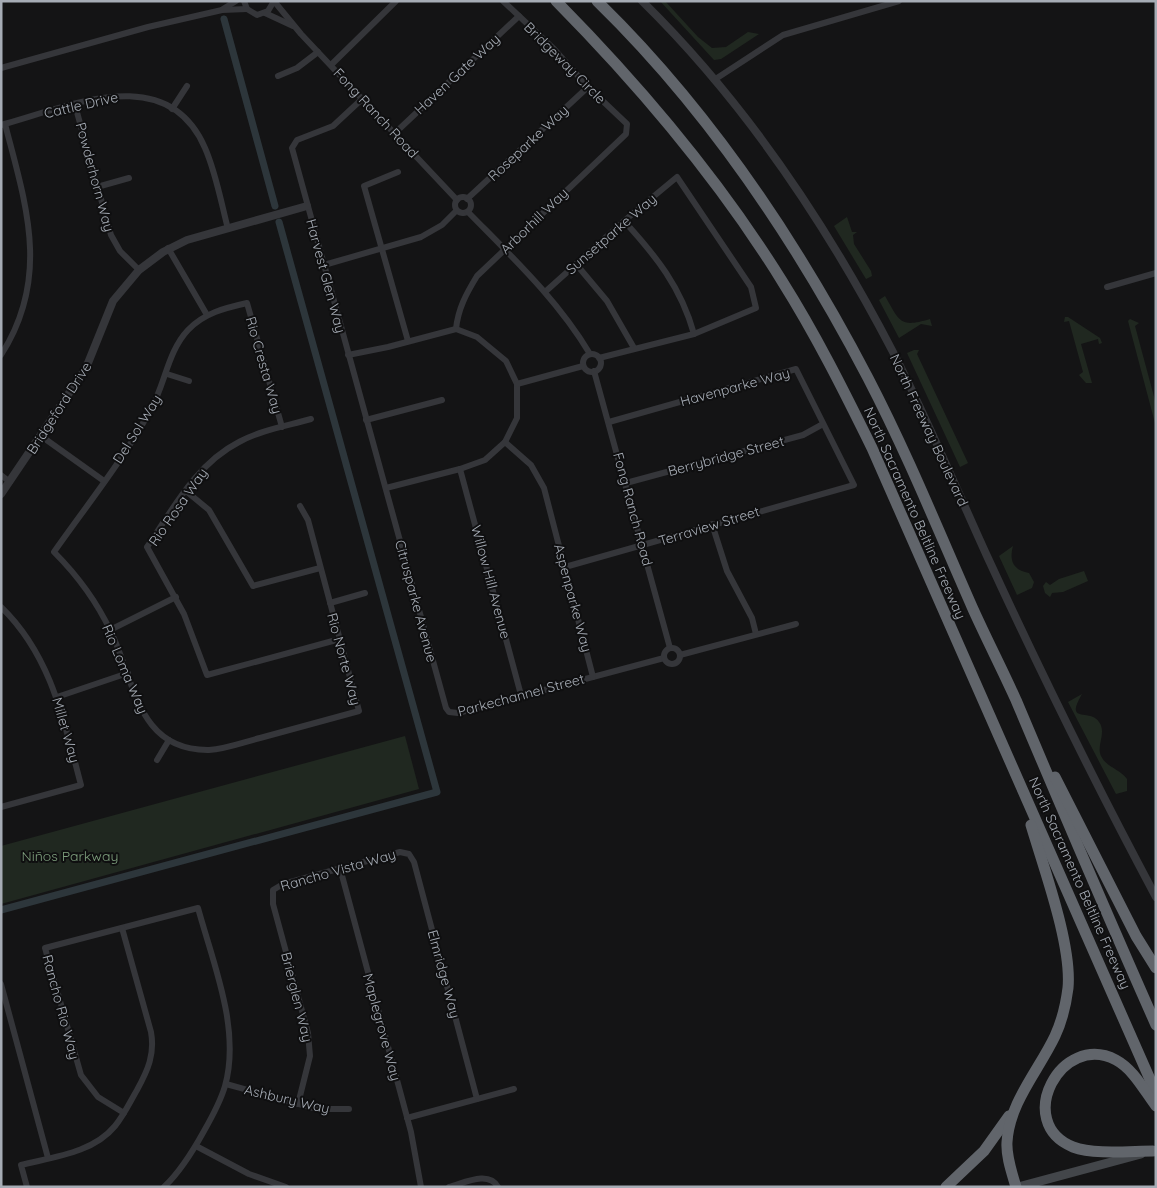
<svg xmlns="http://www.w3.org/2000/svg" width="1157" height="1188" viewBox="0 0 1157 1188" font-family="Quicksand,sans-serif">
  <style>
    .green { fill: #202820 }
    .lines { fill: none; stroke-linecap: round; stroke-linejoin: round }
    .canal { stroke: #2d363b; stroke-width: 7 }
    .minor { stroke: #35363a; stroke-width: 6 }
    .tertiary { stroke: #35363a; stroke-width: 8 }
    .secondary { stroke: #43464a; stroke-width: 9 }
    .motorway { stroke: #61656b; stroke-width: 11 }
    .labels { text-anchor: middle; stroke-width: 4; stroke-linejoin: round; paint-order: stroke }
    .street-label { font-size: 14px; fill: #a6acb5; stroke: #0f0f10 }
    .park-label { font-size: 14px; fill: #7fa07e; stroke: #0f0f10 }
  </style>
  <rect width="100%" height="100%" fill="#141415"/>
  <!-- green -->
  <g class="green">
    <polygon points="660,1 665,1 698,37 712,48 726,47 748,32 759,34 721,59 714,60"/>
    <polygon points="847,217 852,232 857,232 853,235 854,244 871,271 872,276 866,279 834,226"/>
    <path d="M885 296C900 322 900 328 930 319L932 326 921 324 899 338 879 300Z"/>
    <polygon points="1065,317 1068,317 1100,338 1102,343 1099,344 1098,339 1081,344 1092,383 1097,383 1086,383 1079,375 1083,372 1069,321 1064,322"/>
    <polygon points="1130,319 1139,323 1135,326 1156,404 1156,427 1128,321"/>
    <polygon points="914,350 919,350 917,354 968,463 960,467 907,353"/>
    <path d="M1013 546C1009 561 1013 570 1029 573L1034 582 1032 588 1017 595 999 556Z"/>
    <polygon points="1084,571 1088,581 1063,592 1052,593 1050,597 1045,593 1043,586 1046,582 1050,585 1059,579"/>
    <path d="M1082 694C1064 725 1090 708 1099 722 1107 733 1096 745 1101 756 1106 767 1120 769 1127 779V791L1116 794 1068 702Z"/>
    <polygon points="405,736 419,789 1,904 1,846"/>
  </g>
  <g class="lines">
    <!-- canal -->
    <g class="canal">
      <polyline points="224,19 275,206"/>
      <polyline points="1,910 437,792 279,222"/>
    </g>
    <!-- minor -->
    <g class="minor">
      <polyline points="244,1 247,9 257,15 268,11 274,1"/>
      <polyline points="274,1 301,34 457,200"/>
      <polyline points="223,9 236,1"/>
      <polyline points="265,13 293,26"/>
      <polyline points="331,65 396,1"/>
      <polyline points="1,68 148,27 222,10 247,9"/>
      <polyline points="278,76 297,68 318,52"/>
      <polyline points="714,80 783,35 899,1"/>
      <polyline points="362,99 333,126 297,140 292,148 446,708 449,712 458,713 664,658"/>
      <polyline points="75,105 111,235 120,251 139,270"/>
      <polyline points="172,109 187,86"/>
      <path d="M1 125C68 107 167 60 205 148 216 173 221 202 228 229"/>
      <polyline points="395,133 519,16"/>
      <polyline points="398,172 364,186 408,341"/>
      <polyline points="97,187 129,178"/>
      <circle cx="463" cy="205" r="8"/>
      <polyline points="467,199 588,87"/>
      <path d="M468 212C512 257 557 299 590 354"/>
      <path d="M624 221C656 256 681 287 694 334"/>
      <polyline points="168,248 207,315"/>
      <polyline points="576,264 607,301 634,348"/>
      <polyline points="324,265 421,237 442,225 456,211"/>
      <polyline points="1107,287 1156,273"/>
      <polyline points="545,292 624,221 677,177 751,287 756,308 694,334 599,358"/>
      <path d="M456 329C458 309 466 294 477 276L626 134 627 124 588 87 554 49 503 1"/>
      <circle cx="592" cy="363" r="9"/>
      <path d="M1 355C51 277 26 205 5 124"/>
      <polyline points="348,355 388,347 456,329 477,337 506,361 517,384 517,418 505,442 485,460 460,469 386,488"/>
      <polyline points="594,371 670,648"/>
      <polyline points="167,374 189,381"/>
      <polyline points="517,384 583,366"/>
      <path d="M311 419C287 426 261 430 239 442 196 464 173 509 147 547L184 614 207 675 340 639"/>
      <polyline points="366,420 442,400"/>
      <path d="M282 427 247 303C225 308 204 313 188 330 168 351 165 384 151 409 124 459 87 505 54 552 77 575 97 602 111 632 135 681 137 751 209 750 226 749 244 742 260 738 293 729 326 720 359 711L308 520 300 506"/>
      <polyline points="41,436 104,481"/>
      <polyline points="505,442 531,465 544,488 593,677"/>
      <polyline points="460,469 521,695"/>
      <polyline points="1,475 10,482"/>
      <polyline points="626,483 803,435 823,424"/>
      <polyline points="186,491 209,510 253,586 320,568"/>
      <polyline points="712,524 727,571 752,618 756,634"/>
      <polyline points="565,567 854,485 796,369 609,422"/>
      <polyline points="330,603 365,593"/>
      <path d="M1 607C51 655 64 721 81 785L1 807"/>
      <polyline points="110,630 176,597"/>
      <circle cx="672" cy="656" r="8"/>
      <polyline points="680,655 796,624"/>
      <polyline points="57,697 128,673"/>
      <polyline points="157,760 169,740"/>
      <polyline points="340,868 411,1132 421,1187"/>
      <polyline points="1,984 48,1158"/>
      <polyline points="226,1084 317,1109 349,1109"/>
      <polyline points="298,1104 310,1056 308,1033 273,904 273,890 283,884 400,852 409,854 414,862 477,1099"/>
      <path d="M124 1113 98 1097 81 1075 45 948 198 908C213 963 241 1029 225 1086 220 1103 212 1117 204 1131 193 1151 181 1171 164 1187"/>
      <polyline points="407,1118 514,1089"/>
      <polyline points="196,1146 249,1174 286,1187"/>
      <path d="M27 1187 21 1165C53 1157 93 1153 115 1126 124 1115 130 1102 137 1090 148 1070 155 1054 151 1032L122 928"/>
      <path d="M449 1187C464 1183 489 1170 498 1187"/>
    </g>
    <!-- tertiary -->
    <g class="tertiary">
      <path d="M642 1C745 102 827 225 893 352 927 418 956 488 987 556 1040 671 1096 785 1156 897"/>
      <polyline points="1,494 86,368 113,301 139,270 163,252 187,240 307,206"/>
    </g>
    <!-- secondary -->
    <polyline class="secondary" points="1018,1187 1141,1154"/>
    <!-- motorway -->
    <g class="motorway">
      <path d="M556 1C641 87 718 178 782 281 816 335 844 391 872 448L1156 1093"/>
      <path d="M597 1C708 109 797 242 868 378 907 453 939 532 973 609 987 640 1002 669 1016 700 1062 809 1108 917 1156 1025"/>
      <polyline points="1055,777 1136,936 1156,968"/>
      <path d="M1153 1151C1131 1151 1094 1155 1073 1147 1013 1123 1061 1031 1116 1060 1133 1069 1144 1090 1156 1106"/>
      <polyline points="946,1187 984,1151 1009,1116"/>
      <path d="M1016 1187C1012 1173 1006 1157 1007 1142 1009 1103 1039 1070 1055 1036 1062 1021 1066 1004 1068 988 1072 945 1044 869 1031 825"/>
    </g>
  </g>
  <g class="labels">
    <!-- street labels -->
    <g class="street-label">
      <text transform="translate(565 63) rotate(45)" y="5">Bridgeway Circle</text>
      <text transform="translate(457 74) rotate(-43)" y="5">Haven Gate Way</text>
      <text transform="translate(81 105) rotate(-13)" y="5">Cattle Drive</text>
      <text transform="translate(376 113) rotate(47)" y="5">Fong Ranch Road</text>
      <text transform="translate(528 143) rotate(-43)" y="5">Roseparke Way</text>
      <text transform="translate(95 177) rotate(75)" y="5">Powderhorn Way</text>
      <text transform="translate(534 221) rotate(-44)" y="5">Arborhill Way</text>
      <text transform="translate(611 234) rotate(-41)" y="5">Sunsetparke Way</text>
      <text transform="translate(326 276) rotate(75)" y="5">Harvest Glen Way</text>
      <text transform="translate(264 365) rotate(74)" y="5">Rio Cresta Way</text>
      <text transform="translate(735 387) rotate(-15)" y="5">Havenparke Way</text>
      <text transform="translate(59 408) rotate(-57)" y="5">Bridgeford Drive</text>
      <text transform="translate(137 429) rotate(-58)" y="5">Del Sol Way</text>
      <text transform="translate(929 430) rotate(65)" y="5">North Freeway Boulevard</text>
      <text transform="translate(726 456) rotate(-15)" y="5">Berrybridge Street</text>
      <text transform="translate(178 507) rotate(-55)" y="5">Rio Rosa Way</text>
      <text transform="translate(633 509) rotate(75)" y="5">Fong Ranch Road</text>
      <text transform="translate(915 513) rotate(66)" y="5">North Sacramento Beltline Freeway</text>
      <text transform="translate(709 526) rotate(-17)" y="5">Terraview Street</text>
      <text transform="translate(491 582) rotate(75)" y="5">Willow Hill Avenue</text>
      <text transform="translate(573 598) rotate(75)" y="5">Aspenparke Way</text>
      <text transform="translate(416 601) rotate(75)" y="5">Citrusparke Avenue</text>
      <text transform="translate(344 659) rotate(75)" y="5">Rio Norte Way</text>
      <text transform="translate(125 669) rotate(67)" y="5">Rio Loma Way</text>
      <text transform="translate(521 695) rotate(-15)" y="5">Parkechannel Street</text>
      <text transform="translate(66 730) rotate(74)" y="5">Millet Way</text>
      <text transform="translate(338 870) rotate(-16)" y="5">Rancho Vista Way</text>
      <text transform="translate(1080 883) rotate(66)" y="5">North Sacramento Beltline Freeway</text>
      <text transform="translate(444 974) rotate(75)" y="5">Elmridge Way</text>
      <text transform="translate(297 997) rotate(76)" y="5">Brierglen Way</text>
      <text transform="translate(61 1007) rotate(75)" y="5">Rancho Rio Way</text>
      <text transform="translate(382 1027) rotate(75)" y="5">Maplegrove Way</text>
      <text transform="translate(287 1099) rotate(13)" y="5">Ashbury Way</text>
    </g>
    <!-- park labels -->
    <g class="park-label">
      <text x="70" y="861">Niños Parkway</text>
    </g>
  </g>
  <!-- border -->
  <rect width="1157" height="1188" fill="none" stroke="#a6acb5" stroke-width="5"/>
</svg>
